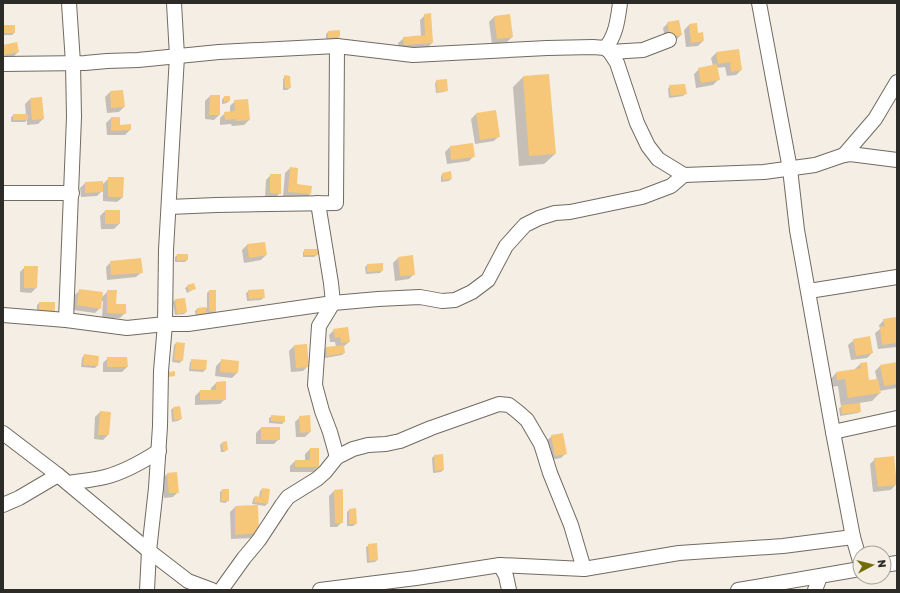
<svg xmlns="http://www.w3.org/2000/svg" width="900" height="593" viewBox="0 0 900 593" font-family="Rubik,sans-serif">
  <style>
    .shadow { fill: #0003 }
    .building { fill: #f6c778 }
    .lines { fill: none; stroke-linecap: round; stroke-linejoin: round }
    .minor-casing { stroke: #706b62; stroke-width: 16 }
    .minor { stroke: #fff; stroke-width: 14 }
  </style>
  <rect width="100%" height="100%" fill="#f5eee4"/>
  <!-- shadow -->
  <g class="shadow">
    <polygon points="425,15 432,43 427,48 399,50 398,43 404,38 421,37 420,20"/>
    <polygon points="509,15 512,37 507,42 492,44 489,22 494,17"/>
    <polygon points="668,23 681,35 676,40 666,42 663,28"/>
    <polygon points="696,24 697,34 703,41 698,46 686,47 684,30 689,25"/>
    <polygon points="3,26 14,33 12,35 3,35"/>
    <polygon points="328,32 339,37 337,39 326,40 326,34"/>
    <polygon points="3,46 18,52 13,57 3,58"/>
    <polygon points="738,50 741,70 736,75 727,76 725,67 716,68 718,80 713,85 696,88 694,74 699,69 713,66 711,58 716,53"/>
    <polygon points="285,76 290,88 287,90 283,90 283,79"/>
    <polygon points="523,77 555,154 544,164 519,166 513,87"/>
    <polygon points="437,81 447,90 444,92 436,93 435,83"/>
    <polygon points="670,86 686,93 683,96 669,98 668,89"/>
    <polygon points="110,92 124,107 119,112 107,113 105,97"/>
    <polygon points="210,96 219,115 214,120 205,119 205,101"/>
    <polygon points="224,97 229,101 227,103 222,104 222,100"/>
    <polygon points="30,99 43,119 38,124 27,125 27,120 25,122 11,122 11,117 14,115 26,115 25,104"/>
    <polygon points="235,101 249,120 244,125 232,126 231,124 220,125 220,118 225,113 230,113 230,106"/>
    <polygon points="476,114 499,136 494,141 475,144 471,119"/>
    <polygon points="111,118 119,126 130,130 125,135 107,135 106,123"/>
    <polygon points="450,147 474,156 469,161 447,164 445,152"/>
    <polygon points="290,168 295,185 310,194 305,199 283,197 285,173"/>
    <polygon points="443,173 451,179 449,181 441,182 441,176"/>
    <polygon points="271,175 280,193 275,198 265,198 266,180"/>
    <polygon points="109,178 123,197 117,202 103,201 103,190 97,196 81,197 80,188 85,183 102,185"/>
    <polygon points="105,211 119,224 114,229 101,229 100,216"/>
    <polygon points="264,243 266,255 261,260 244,263 242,250 247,245"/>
    <polygon points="305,250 317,255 314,257 303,257 303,252"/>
    <polygon points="177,255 187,260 185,262 175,262 175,257"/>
    <polygon points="398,258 414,274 409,279 395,281 393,263"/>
    <polygon points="111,262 142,272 136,277 107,280 106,267"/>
    <polygon points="367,265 382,271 380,273 366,274 365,267"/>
    <polygon points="25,267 36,288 31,293 20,292 20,272"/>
    <polygon points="188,286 194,289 187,293 185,288"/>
    <polygon points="80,290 102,297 108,291 115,305 125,313 120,318 102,318 103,301 101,301 100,308 95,313 73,310 75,295"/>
    <polygon points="209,291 215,291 215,311 213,313 207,313 207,312 203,316 196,316 195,311 197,309 207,308 207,293"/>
    <polygon points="249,291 264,297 261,300 247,301 246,293"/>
    <polygon points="175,300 186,312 184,314 175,315 173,302"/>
    <polygon points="39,303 54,311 52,313 37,313 37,305"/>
    <polygon points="896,318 897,325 897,347 878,349 875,333 880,329 879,325 884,320"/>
    <polygon points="334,330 349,342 343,347 344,353 342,355 325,358 324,350 327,348 336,347 335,342 330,342 329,335"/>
    <polygon points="854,340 872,353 867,358 851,360 848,345"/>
    <polygon points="176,343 182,360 180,363 172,362 174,345"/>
    <polygon points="294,346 308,366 303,371 291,372 289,351"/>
    <polygon points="84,355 97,366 95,368 81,367 82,358"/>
    <polygon points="108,358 127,367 122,372 103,372 103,363"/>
    <polygon points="192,360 206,361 205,370 203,372 189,371 190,362"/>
    <polygon points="221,361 237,373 232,378 215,376 216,366"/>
    <polygon points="897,363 897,388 879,391 880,393 872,401 859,403 860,411 858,413 840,416 839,408 841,407 838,386 830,387 829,381 836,373 854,370 860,364 869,382 877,380 875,371 880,366"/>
    <polygon points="216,383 225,399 220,404 195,405 195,396 200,391 211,391 211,388"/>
    <polygon points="180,407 181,419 178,421 172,422 171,410 173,408"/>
    <polygon points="100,412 110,413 108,435 103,440 94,439 95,417"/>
    <polygon points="272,416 284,417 284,422 282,424 269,423 269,418"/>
    <polygon points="300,417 310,432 305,437 296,437 295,422"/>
    <polygon points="261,428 279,439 274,444 256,444 256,433"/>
    <polygon points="552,436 566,453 561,458 550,460 546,441"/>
    <polygon points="222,443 227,450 224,452 221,452 220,445"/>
    <polygon points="310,449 318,467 313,472 290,472 290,466 295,461 305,461 305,454"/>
    <polygon points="442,455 443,470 441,472 433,473 432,458 434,456"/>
    <polygon points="875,459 896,484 891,490 873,492 870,464"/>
    <polygon points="167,474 178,492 173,497 164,498 162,479"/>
    <polygon points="263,489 267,504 265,506 252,504 253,499 255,497 259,497 260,491"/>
    <polygon points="222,490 228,501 225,503 220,502 220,492"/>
    <polygon points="334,491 342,522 337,527 330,527 329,496"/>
    <polygon points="257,506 258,533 253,538 231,539 230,512 235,507"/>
    <polygon points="349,510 356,524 353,526 347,526 347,512"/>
    <polygon points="369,545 377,560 375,562 367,563 366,547"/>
  </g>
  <!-- building -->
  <g class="building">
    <polygon points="431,13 433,43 404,45 403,37 425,35 424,14"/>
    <polygon points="510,14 513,37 497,39 494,16"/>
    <polygon points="679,20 682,35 670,37 667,22"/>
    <polygon points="697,23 698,33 703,32 704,41 691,43 689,24"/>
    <rect x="3" y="25" width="12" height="8"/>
    <polygon points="340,30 340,37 328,38 328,31"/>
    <polygon points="17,42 19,52 3,55 3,45"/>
    <polygon points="739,49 742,70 731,72 730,62 718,64 716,52"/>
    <polygon points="717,64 720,80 701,83 698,68"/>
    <polygon points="549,74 556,154 529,156 523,76"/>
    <polygon points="284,75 290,76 291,88 285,88"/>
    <polygon points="447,79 448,91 437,92 436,80"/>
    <polygon points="685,84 687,94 671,96 669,85"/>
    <polygon points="123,90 125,107 111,108 110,91"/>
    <polygon points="210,95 220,95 220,115 209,115"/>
    <polygon points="224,96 230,96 230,101 224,102"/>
    <polygon points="42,97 44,119 32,120 30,98"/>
    <polygon points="248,99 250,120 236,121 236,119 225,120 224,112 235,111 234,100"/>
    <polygon points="496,110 500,137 480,140 476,113"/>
    <rect x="13" y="114" width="15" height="6"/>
    <polygon points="111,117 120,117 120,125 131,124 131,130 111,131"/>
    <polygon points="473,143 475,157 451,160 450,146"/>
    <polygon points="290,167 298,168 297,184 312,186 311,194 288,192"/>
    <polygon points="451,171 452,179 443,180 442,173"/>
    <polygon points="270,174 281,174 281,194 270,193"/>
    <polygon points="108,177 124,177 123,197 108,197"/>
    <polygon points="103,181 103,192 85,193 85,182"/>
    <rect x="105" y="210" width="15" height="14"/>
    <polygon points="265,242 267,255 249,258 247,244"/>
    <rect x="304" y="249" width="14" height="6"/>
    <polygon points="177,254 188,254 188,260 177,261"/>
    <polygon points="413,255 415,275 400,276 398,257"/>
    <polygon points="141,258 143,273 111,275 110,261"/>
    <polygon points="383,263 383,271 367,272 367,264"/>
    <polygon points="24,266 38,266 37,288 24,288"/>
    <polygon points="194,283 196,289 189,291 187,285"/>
    <polygon points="79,289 103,292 101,309 77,305"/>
    <polygon points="264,289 265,298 249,299 248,290"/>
    <polygon points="107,290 117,290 116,304 126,304 126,314 107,313"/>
    <polygon points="209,290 216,290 216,312 209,311"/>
    <polygon points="185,298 187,312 177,314 175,299"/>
    <polygon points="39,302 55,302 55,311 39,312"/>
    <polygon points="206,307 206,314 197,314 197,308"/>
    <polygon points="896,317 897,343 882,345 880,327 885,326 883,319"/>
    <polygon points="348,327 350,342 341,343 340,337 335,338 333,329"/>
    <polygon points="870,336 873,353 856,356 853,339"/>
    <polygon points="176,342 185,343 183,361 174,360"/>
    <polygon points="307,344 309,367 296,368 294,345"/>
    <polygon points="344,345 345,353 327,356 326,347"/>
    <polygon points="84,354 99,356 98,366 83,365"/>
    <polygon points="107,357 127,357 128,367 107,367"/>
    <polygon points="191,359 207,360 206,370 191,369"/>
    <polygon points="221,359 239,361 238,373 220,372"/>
    <polygon points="867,362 869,380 878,379 881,393 848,398 845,379 837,380 836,372 861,368 860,363"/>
    <polygon points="897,362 897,384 884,386 880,365"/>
    <polygon points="175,371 175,376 168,377 168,372"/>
    <polygon points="226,381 226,400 200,400 200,390 216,390 216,382"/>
    <polygon points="860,403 861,412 842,414 841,405"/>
    <polygon points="180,406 182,419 174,420 173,407"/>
    <polygon points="100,411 111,412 109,435 98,435"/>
    <polygon points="271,415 285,416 285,422 271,421"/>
    <polygon points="310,415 311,432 300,433 299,416"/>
    <rect x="261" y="427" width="19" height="13"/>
    <polygon points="563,433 567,454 555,456 551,435"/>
    <polygon points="227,441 228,450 223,451 222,442"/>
    <polygon points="310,448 319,448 319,467 295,467 295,460 310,460"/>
    <polygon points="443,454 444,470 435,471 434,455"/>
    <polygon points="894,456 897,485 878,487 874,458"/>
    <polygon points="177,472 179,493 169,493 167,473"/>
    <polygon points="262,488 270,489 268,504 254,502 255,496 261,497"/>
    <polygon points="222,489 229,489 229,501 221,501"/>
    <polygon points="343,489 343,523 335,523 334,490"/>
    <polygon points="258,505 259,533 235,535 235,506"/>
    <polygon points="356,508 357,524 349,524 349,509"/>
    <polygon points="377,543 378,560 369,561 368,544"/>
  </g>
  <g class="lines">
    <!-- minor casing -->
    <g class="minor-casing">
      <g id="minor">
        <polyline points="759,3 790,169 797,230 833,432 853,537 860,561"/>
        <path d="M605 48C616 37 618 18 620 3"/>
        <polyline points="610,52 643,50 669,40"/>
        <polyline points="3,64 85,63 107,61 138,60 219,52 337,46 413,55 547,48 593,47 605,48 610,52 617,63 637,123 648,146 658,159 684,175 764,172 815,165 844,155 850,154 897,160"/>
        <polyline points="844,155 875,119 897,82"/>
        <polyline points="3,193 72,193"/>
        <polyline points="318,203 331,283 333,303 319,326 315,385 322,411 330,432 337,457"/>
        <polyline points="169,207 216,205 336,203 337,46"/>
        <polyline points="809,291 897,277"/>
        <polyline points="3,315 66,320 127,328 165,324 188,324 333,303 378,299 420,297 442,301 455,300 472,292 488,280 506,246 525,225 539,218 555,213 570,212 642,197 671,186 684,175"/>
        <polyline points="66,320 74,117 73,63 69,3"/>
        <polyline points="833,432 897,418"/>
        <polyline points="3,433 58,475 149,551 188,581 212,590"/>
        <path d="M68 483C80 481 93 480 105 477 125 472 142 462 159 451"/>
        <polyline points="3,505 19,498 58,475"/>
        <polyline points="500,565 506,576 509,590"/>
        <polyline points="884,565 897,563"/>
        <polyline points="147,590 149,551 156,488 160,426 161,371 165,324 166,250 177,56 174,3"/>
        <polyline points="221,590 244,558 259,540 282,505 288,497 317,479 325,472 337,457 353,449 368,445 386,444 400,441 431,428 499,404 509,405 518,412 527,420 541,444 550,473 571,525 584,569"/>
        <polyline points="320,590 416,578 500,565 584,569 679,553 783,546 853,537"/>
        <polyline points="738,590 860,569"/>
        <polyline points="815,590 820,577"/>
      </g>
    </g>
    <!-- minor -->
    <use href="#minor" class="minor"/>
  </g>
  <!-- border -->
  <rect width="900" height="593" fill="none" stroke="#2d2b27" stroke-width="8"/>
  <!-- north arrow -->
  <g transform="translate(872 565) rotate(83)"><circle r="19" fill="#f5eee4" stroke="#a5a098"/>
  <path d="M0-3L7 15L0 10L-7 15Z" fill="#756d0a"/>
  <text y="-6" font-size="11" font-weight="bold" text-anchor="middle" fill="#2d2b27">N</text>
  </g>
</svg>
